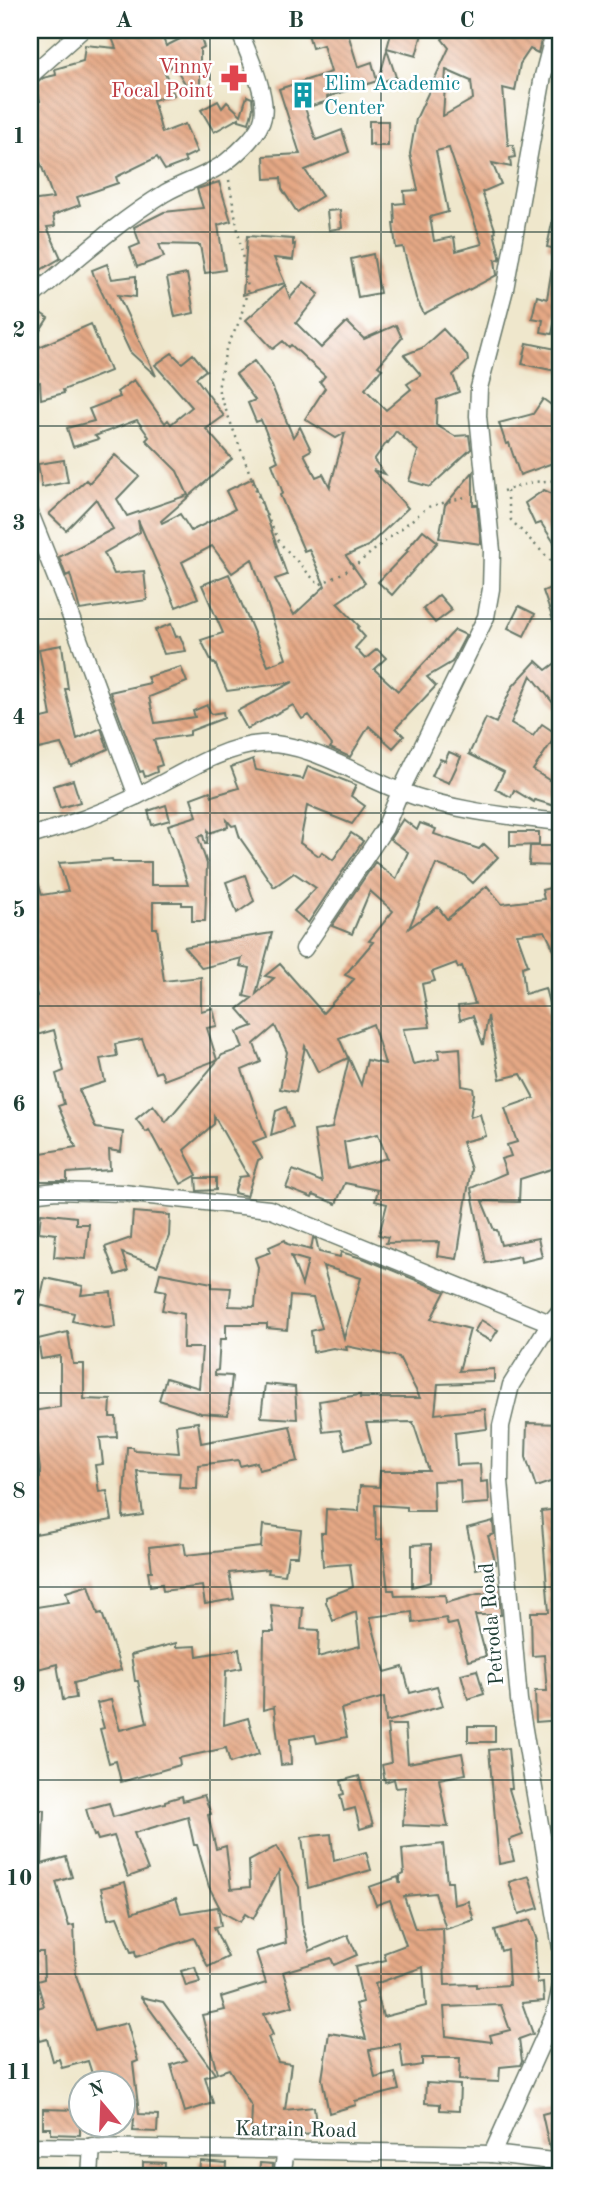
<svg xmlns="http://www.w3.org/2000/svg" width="591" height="2206" viewBox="0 0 591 2206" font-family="'Old Standard TT',serif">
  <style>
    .building { fill: url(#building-back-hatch); fill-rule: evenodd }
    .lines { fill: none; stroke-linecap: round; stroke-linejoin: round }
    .minor-casing { stroke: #687869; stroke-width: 19 }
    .path { stroke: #687869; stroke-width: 2.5; stroke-dasharray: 2 5; stroke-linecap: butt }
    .minor { stroke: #fff; stroke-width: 16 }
    .grid { fill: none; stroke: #1f3d34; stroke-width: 2; stroke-opacity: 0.55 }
    .labels { text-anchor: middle; stroke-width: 5; stroke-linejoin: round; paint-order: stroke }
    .health-label { font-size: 21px; fill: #be3a42; stroke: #fff; text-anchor: end }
    .culture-label { font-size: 21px; fill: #0d838f; stroke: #fff; text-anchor: start }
    .street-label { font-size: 21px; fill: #1f3d34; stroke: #fff }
    .neatline { fill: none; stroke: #1f3d34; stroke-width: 2.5 }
    .grid-label { font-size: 23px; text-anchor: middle; font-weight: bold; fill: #1f3d34 }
  </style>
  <defs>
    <pattern id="building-back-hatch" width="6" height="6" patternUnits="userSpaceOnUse" patternTransform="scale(1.75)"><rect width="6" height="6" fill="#e5a885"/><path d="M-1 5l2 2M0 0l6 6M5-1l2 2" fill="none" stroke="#b98a6e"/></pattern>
  </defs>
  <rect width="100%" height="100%" fill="#fff"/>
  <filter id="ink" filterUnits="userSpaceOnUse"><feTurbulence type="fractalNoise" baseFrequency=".0143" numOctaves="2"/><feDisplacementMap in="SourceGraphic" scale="14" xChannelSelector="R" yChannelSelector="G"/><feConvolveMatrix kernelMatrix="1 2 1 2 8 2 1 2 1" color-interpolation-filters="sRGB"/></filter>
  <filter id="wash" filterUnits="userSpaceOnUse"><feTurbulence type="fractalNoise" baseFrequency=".00686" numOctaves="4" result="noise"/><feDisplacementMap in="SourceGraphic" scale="28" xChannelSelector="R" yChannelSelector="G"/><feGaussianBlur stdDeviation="1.57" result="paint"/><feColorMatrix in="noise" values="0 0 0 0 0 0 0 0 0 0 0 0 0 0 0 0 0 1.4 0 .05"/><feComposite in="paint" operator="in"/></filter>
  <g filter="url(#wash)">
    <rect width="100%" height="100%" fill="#efe7cc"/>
    <g id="blocks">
      <!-- building -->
      <g class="building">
        <polygon points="109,30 160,30 166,46 198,30 204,47 200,49 200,89 190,92 174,65 164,70 174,95 153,100 162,133 185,124 197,152 184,158 186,162 165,170 157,157 116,177 118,183 77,197 80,205 53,215 55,226 47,227 61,258 30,276 30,201 53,198 39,159 30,162 30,104 40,101 36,84 43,78 56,75 55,69 83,61 85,45 116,48"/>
        <polygon points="307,30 347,30 358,67 372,62 377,81 327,97 328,101 305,108 316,140 342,130 349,152 305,170 322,196 297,212 282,189 281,178 265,179 264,156 300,154 279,89 331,72 323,45 312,48"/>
        <polygon points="392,30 423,30 416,56 387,48"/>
        <path d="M452 30H538L543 32 538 53 530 49 520 64 515 91 503 88 508 145H513L515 157 510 158 511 167 492 163 501 184 482 192 496 232 494 233 500 256V259L495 260 497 275 424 314 416 298 403 247 396 248 393 223H395L394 204 405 203 404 191 418 190 410 154 416 119 449 48 442 39ZM446 70 471 81 473 99 443 116ZM449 148 482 244 456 251 454 237 434 241 430 217 448 212 436 151Z"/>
        <polygon points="387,50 396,77 378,83"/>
        <polygon points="247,96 252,98 253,108 249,123 239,120 239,118 214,132 201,110 218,101 222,108 227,102 241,115"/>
        <polygon points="369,121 388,121 388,146 373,146 373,144 369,145"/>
        <polygon points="219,182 231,221 218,225 225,270 205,273 200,245 159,244 164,257 137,267 130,248 140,244 134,227 164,212 203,208 197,189"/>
        <polygon points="555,209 561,209 561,250 547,247"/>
        <polygon points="340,210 342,228 329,230 327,211"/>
        <polygon points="247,236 293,239 293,245 295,244 293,260 274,258 285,283 243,295"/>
        <polygon points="373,254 380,293 358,297 351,259"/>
        <polygon points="554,255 561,256 561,291 552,334 541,332 543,320 532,318 537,296 547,299"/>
        <polygon points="107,264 112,279 136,276 136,297 118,295 156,376 130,352 94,276 92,270"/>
        <polygon points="187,274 194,313 175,317 167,278"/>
        <polygon points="304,282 319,294 296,323 321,348 347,322 364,339 396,325 402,338 378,366 382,369 365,389 386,410 411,389 407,384 421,375 404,355 422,348 443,329 467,355 468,361 453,375 459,392 437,400 436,425 455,436 469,435 471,449 430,487 409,481 418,451 396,431 388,443 387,442 374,460 385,474 373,470 408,508 368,546 346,556 365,583 337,603 359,626 357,628 365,637 355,648 365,659 377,649 386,658 374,669 398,691 455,630 466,635 452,662 427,677 436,686 396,728 404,736 393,748 369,726 350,757 330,748 332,745 309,715 302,719 293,705 247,729 237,711 293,682 227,691 215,663 213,664 201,640 223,633 202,585 229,574 268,666 286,659 252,559 232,573 212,546 182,562 198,598 176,607 138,520 140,532 104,553 114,574 144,571 147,600 80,610 70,574 66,576 59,557 113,529 96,499 66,530 49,514 86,480 89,483 115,455 139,476 117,499 127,516 188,495 177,471 146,440 149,437 137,420 95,436 98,439 73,447 67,428 94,421 89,409 120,397 117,392 134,380 165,423 168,420 171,424 192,407 155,365 172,353 182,363 193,354 206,370 196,378 224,416 206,429 232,459 161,521 162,523 180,514 191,531 235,509 226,491 253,478 287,575 275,579 294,615 325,586 309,549 304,551 280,495 283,493 272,464 278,461 261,420 256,422 248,403 255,400 236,374 254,361 272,386 293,437 300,427 311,450 304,454 316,477 323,474 330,487 345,433 336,438 305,419 325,388 320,382 325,376 291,345 289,347 283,341 273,349 246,320 285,285 290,298"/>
        <polygon points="30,308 33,308 48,318 30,346"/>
        <polygon points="91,324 110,371 63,390 64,393 41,399 40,382 30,385 30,351"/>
        <polygon points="527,343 561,350 561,372 522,364"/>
        <polygon points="543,399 561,412 561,424 557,431 561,444 561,460 520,475 509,443 506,444 499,423 533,414"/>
        <polygon points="64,460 68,482 42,487 38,464"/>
        <polygon points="473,472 473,505 477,505 481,544 439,538 445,505"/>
        <polygon points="544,490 556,496 561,507 561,553 541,523 535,525 525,503"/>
        <polygon points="423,530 438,542 392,595 378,582 408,551 406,550"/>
        <polygon points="561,584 561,637 559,637 543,591"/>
        <polygon points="439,595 452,610 435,623 423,609"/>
        <polygon points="519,606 535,614 524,636 508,628"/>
        <polygon points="171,624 176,637 180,636 186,651 164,654 155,630"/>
        <polygon points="62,645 68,689 65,689 77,739 101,728 108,749 71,766 61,744 30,751 30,721 51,716 39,649"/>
        <polygon points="561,659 561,713 531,675 511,723 533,736 542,724 557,734 533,770 549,780 561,783 561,808 535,800 534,802 514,790 511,797 495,789 504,772 469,754 486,718 496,723 512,687 536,661 546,670"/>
        <polygon points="181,667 187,682 149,697 155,723 195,717 193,711 207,705 211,714 223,712 224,718 190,731 190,735 154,740 162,765 156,767 157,772 145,777 143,771 140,772 110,692 150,683 147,677"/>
        <polygon points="449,752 461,757 449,783 432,776 440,759 445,761"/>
        <polygon points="253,759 256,770 303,779 308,766 356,785 351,796 365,806 352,824 307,806 300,843 319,856 322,852 333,860 351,833 363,841 308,923 294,911 316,888 294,873 274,887 240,838 236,825 232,826 227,820 228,827 209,833 208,831 207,844 205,844 203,835 198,837 207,864 205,921 192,921 192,905 182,905 182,902 153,902 153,928 157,928 164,981 201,977 201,1011 213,1008 217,1026 207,1028 217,1060 164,1080 161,1071 155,1073 142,1039 115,1044 117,1056 100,1059 105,1082 79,1090 96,1128 123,1132 121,1152 109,1150 110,1170 67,1173 67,1181 30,1181 30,1155 76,1147 58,1106 64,1104 56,1074 64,1071 54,1030 30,1037 30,999 37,996 30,971 30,957 35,956 37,919 30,921 30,865 32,865 42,895 68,891 59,863 112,859 113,862 151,862 151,885 188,885 168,825 197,816 191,798 210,791 212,796 239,788 231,767"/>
        <polygon points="73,780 80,802 60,808 53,786"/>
        <polygon points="166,805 170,820 152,825 148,811"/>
        <path d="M403 819 417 830 420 823 436 829 434 834 479 849 484 844 498 857 473 883 463 874 436 864 409 928 438 907 447 919 487 886 502 904 544 899 542 890 561 885V965L545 931 517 934 528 965 522 967 525 994 545 988 558 1038 561 1037V1166L520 1179 519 1202 482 1201 494 1230H497L501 1245 538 1238 542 1257 521 1262 520 1256 486 1263 471 1188 506 1173 501 1159 511 1156 507 1145 517 1142 505 1108 534 1098 521 1074 500 1079 488 1016 483 1045 473 1016 460 1020 458 1006 475 1004 462 966 458 968 456 963 432 972 435 981 422 984 430 1027 403 1029 413 1064 439 1059 438 1050 460 1048 462 1086 473 1088 474 1094 470 1117 480 1114 486 1136 462 1142 471 1169 457 1259 437 1256 439 1242 386 1243 388 1237 379 1235 387 1204 375 1201 378 1190 345 1183 336 1204 313 1195 312 1198 286 1188 293 1170 322 1182 314 1131 332 1128 349 1058 361 1085 367 1060 385 1064 373 1024 339 1038 348 1058 318 1072 305 1046 296 1092 280 1089 287 1052 275 1026 254 1044 261 1062 242 1070 266 1137 253 1142 262 1158 258 1160 247 1196 234 1193 239 1177 248 1176 214 1116V1124L184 1150 197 1175 181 1184 163 1151 161 1152 149 1130 146 1132 136 1119 153 1105 166 1122 222 1055 243 1048 237 1032 253 1026 238 1009 252 998 244 996 250 968 240 966 242 958 202 968 184 947 272 933 256 994 274 978 265 976 280 964 323 1013 354 979 345 975 373 942 369 941 393 911 370 891 352 934 332 926 375 862 396 879 408 852 390 839ZM378 1134 387 1158 348 1169 344 1142Z"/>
        <polygon points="510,832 539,832 539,845 510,846"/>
        <polygon points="530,846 556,846 556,866 529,865"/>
        <polygon points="245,875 254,901 237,913 226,882"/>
        <polygon points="286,1107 293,1127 271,1135 276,1111"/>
        <polygon points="196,1178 216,1178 216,1190 197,1191"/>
        <polygon points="133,1212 170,1215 169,1236 157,1266 122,1253 128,1271 116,1275 105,1247 131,1238"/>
        <polygon points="41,1213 76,1217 76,1224 89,1224 86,1259 54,1257 56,1234 39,1232"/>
        <path d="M313 1238 316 1239 319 1252 340 1257 341 1252 365 1259 445 1292 431 1319 470 1329 459 1371 494 1369V1382L438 1384 435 1414 485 1409 487 1429 455 1433 457 1465 480 1464 481 1482 488 1481 489 1503 461 1505 460 1480 433 1481 434 1511H407V1507L375 1505 376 1540 382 1539 388 1590H394L395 1596 445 1595 446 1603 478 1594 499 1593 501 1615H475L486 1656 468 1661 457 1623 448 1625 446 1618 413 1623 412 1612 370 1617 385 1672 403 1667 410 1693 437 1686 443 1706 386 1722 384 1697 341 1709 347 1737 317 1743 315 1735 290 1739 291 1764 281 1765 274 1707 263 1710 264 1632H274L271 1605 303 1608 301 1629 319 1630 318 1657 360 1646 356 1612 333 1621 326 1602V1597L353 1587 350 1564 323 1566 321 1533H325L326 1509 359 1511 360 1486 379 1487 380 1471H429L413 1422 366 1423 371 1443 345 1449 340 1430 323 1432 319 1401 360 1395V1398H420L399 1357 346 1346 347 1350 333 1348 313 1352 311 1331 322 1328 313 1298 290 1296 287 1330 267 1328V1324H226V1339H220L218 1370 215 1371V1375L232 1376 228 1415 201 1413 159 1400 166 1378 199 1388 202 1348H183L184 1314 162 1310 166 1291 156 1289 160 1273 212 1283V1287L231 1288 229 1306 255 1307 258 1267 255 1258 271 1252 269 1247 285 1240 287 1244 311 1250ZM291 1256 308 1261 302 1285ZM323 1266 361 1278 344 1338Z"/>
        <polygon points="45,1278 83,1286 81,1295 111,1292 115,1327 104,1328 72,1321 74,1313 39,1305"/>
        <polygon points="481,1320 498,1330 491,1341 474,1332"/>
        <polygon points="68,1332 73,1364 84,1364 84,1399 111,1400 110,1417 116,1417 117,1437 100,1438 103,1464 95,1465 99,1492 107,1491 112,1520 30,1535 30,1478 40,1478 40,1469 32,1411 60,1407 60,1356 41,1359 38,1339"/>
        <polygon points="265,1384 295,1387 297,1419 261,1417"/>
        <polygon points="198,1422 201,1443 290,1426 298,1461 259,1470 257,1462 240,1466 238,1460 198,1465 197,1489 179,1488 180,1473 137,1471 143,1515 123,1518 127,1447 133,1447 134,1450 179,1453 176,1425"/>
        <polygon points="527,1423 561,1424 561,1484 550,1482 536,1487 526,1457"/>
        <polygon points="561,1509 561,1647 559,1647 561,1720 536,1722 535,1691 547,1691 544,1655 532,1656 531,1612 549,1612 541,1511"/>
        <polygon points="493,1521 494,1534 488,1536 496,1564 476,1569 467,1528"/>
        <polygon points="263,1525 301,1530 298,1556 288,1556 285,1575 268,1573 269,1569 229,1573 234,1599 205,1604 202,1586 163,1591 162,1584 150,1586 148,1571 152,1571 149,1547 184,1543 186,1555 261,1547"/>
        <polygon points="431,1544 431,1582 412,1587 412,1545"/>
        <polygon points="89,1585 98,1614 102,1613 121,1670 74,1683 76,1698 63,1700 57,1664 30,1671 30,1608 69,1602 66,1592"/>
        <polygon points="176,1643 176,1647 196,1646 197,1656 239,1649 242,1668 226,1671 224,1725 248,1718 259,1754 230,1763 226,1748 179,1758 180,1765 121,1782 116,1761 109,1763 100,1729 104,1728 97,1703 111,1700 120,1730 147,1723 138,1681 135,1681 131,1655"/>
        <polygon points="477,1670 484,1694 468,1699 461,1674"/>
        <polygon points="387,1725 405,1725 408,1763 462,1753 466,1774 439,1779 448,1827 403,1825 405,1787 396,1788 394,1779 385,1782 382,1765 391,1763"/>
        <rect x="468" y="1726" width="27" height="16"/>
        <polygon points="508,1748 512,1789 509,1789 523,1835 509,1840 514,1861 499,1864 489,1750"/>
        <polygon points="359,1776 373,1825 360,1829 355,1808 344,1811 340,1795 344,1794 341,1781"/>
        <polygon points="204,1795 211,1814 208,1815 216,1849 226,1846 231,1889 250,1887 249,1861 277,1846 299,1887 302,1924 310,1951 348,1935 357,1955 334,1965 331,1958 283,1972 293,2006 264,2014 273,2035 268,2037 278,2062 291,2064 285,2110 314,2107 317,2134 301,2135 251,2132 252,2107 229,2069 217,2073 202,2015 225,2010 221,1997 266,1983 256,1952 286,1943 279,1871 253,1919 245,1914 240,1922 222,1912 209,1887 197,1845 194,1845 188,1817 134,1833 148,1870 128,1877 114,1836 98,1840 96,1835 94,1836 86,1809 109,1803 113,1817 165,1803 165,1801 182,1796 183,1801"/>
        <polygon points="30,1810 44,1810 42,1864 66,1857 72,1877 56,1882 69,1926 74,1925 76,1975 95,2031 127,2023 138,2061 133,2063 139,2114 158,2115 157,2132 133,2131 134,2119 122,2121 122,2083 105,2083 104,2077 94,2080 88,2061 62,2068 59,2059 53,2061 47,2039 39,2041 30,2010 44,2006 37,1981 44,1979 43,1952 30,1952"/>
        <polygon points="331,1834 334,1861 366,1852 371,1870 308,1888 302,1837"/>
        <path d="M443 1844 447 1882H452L454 1905 468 1901 474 1920 446 1929 435 1893 404 1896 415 1929 443 1928 445 1985 476 1984V1987L509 1985 507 1949 501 1951 495 1930 530 1920 537 1941H535L537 1983 543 1982 544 2001 522 2003 533 2034 519 2039 522 2061 520 2065 500 2067 499 2082 459 2080 460 2058H422V2065L403 2068 400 2044 369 2050 375 2078 395 2073 399 2090 355 2101 356 2105 329 2113 322 2079 329 2033 366 2039 356 2004 363 2002 355 1967 386 1960 384 1953 406 1945 390 1900 376 1905 369 1887 398 1877 400 1884V1876L404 1874 402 1849ZM423 1967 426 2006 383 2017 375 1984ZM501 2005 510 2030 490 2035 492 2042 446 2036 444 2007Z"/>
        <polygon points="529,1876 539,1908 519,1914 509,1882"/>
        <polygon points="125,1882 132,1913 176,1898 181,1913 218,1907 221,1926 214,1927 228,1957 208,1967 194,1938 136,1957 135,1951 131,1952 117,1917 108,1919 101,1888"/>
        <polygon points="195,1967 200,1982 186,1986 181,1971"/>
        <polygon points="141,1997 163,2002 215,2074 205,2077 213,2103 185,2112 171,2065 187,2060"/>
        <polygon points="426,2083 460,2085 459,2111 440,2110 440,2104 425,2103"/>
        <polygon points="43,2109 80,2110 80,2135 51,2134 51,2128 43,2128"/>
        <polygon points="561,2109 561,2151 550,2150 542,2114"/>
        <polygon points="200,2161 227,2163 226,2176 199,2176"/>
        <polygon points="143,2162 165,2163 164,2176 143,2176"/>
        <polygon points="260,2163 273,2164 272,2176 259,2176"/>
      </g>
    </g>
  </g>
  <g filter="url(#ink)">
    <use href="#blocks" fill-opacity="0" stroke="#687869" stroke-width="2"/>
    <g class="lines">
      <!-- minor casing -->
      <g class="minor-casing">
        <g id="minor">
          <polyline points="30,76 82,30"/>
          <path d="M30 298C74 262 116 223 165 193 184 182 209 175 226 162 239 152 260 133 263 117 268 95 247 51 239 30"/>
          <polyline points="30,513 62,593 137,796"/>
          <path d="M30 836C67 826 104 812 139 795 175 778 221 746 261 744 307 741 357 775 400 791 452 811 506 816 561 822"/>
          <polyline points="304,949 385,828 400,792 486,617 491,589 492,551 478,416 479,388 505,289 543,76 555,30"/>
          <polyline points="30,1194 56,1191 123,1193 269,1209 550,1323"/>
          <polyline points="561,1310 550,1323 511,1385 501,1426 500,1481 519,1700 561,1948"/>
          <polyline points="30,2146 492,2154 561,2162"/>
          <polyline points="492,2154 555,2013 561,1986"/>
          <polyline points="90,2176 92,2146"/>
          <polyline points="282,2176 286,2150"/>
        </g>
      </g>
      <!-- path -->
      <g class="path">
        <polyline points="229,180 248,288 240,320 226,349 218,389 262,506 280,543 319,585 352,568 428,507 469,496"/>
        <polyline points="503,491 533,482 561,480"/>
        <polyline points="507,491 511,520 561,571"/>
      </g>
      <!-- minor -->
      <use href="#minor" class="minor"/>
    </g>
  </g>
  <!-- grid -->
  <path class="grid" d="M210 30V2176M381 30V2176M30 232H561M30 426H561M30 619H561M30 813H561M30 1006H561M30 1200H561M30 1393H561M30 1587H561M30 1780H561M30 1974H561"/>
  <!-- icons -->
  <defs>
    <g id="pharmacy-bare" transform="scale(2.1)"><path d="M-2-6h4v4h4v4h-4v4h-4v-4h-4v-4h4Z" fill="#e0444e" stroke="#fff" stroke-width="2.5" paint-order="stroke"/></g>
    <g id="building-bare" transform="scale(2.1)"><path d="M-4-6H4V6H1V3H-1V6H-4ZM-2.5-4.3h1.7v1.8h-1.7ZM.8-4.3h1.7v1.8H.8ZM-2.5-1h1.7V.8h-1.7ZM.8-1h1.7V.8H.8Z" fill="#0f9aa8" stroke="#fff" stroke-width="2.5" paint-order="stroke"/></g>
  </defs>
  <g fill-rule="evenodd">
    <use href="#pharmacy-bare" x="234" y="78"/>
    <use href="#building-bare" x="303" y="95"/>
  </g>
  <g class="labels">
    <!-- health labels -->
    <g class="health-label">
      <text x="213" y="73">Vinny<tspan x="213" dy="24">Focal Point</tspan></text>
    </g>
    <!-- culture labels -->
    <g class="culture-label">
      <text x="324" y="90">Elim Academic<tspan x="324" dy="24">Center</tspan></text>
    </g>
    <!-- street labels -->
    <g class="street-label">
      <text transform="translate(491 1624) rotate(-95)" y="7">Petroda Road</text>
      <text transform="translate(296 2129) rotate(1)" y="7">Katrain Road</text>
    </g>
  </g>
  <!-- margin -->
  <rect width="591" height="2206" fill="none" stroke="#fff" stroke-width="77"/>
  <!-- north arrow -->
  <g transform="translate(102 2104) rotate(341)"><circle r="33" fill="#ffffff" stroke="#a5b1ae" stroke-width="2"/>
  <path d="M0-5L12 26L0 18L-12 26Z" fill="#d1495b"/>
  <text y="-10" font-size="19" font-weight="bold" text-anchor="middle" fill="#1f3d34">N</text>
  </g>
  <rect x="38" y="38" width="514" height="2130" class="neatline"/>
  <g class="grid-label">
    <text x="124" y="27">A</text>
    <text x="296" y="27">B</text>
    <text x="467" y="27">C</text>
    <text x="19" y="143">1</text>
    <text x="19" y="337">2</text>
    <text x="19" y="530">3</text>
    <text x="19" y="724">4</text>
    <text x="19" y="917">5</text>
    <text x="19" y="1111">6</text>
    <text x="19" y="1305">7</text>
    <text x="19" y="1498">8</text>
    <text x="19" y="1692">9</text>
    <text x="19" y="1885">10</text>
    <text x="19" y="2079">11</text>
  </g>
</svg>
